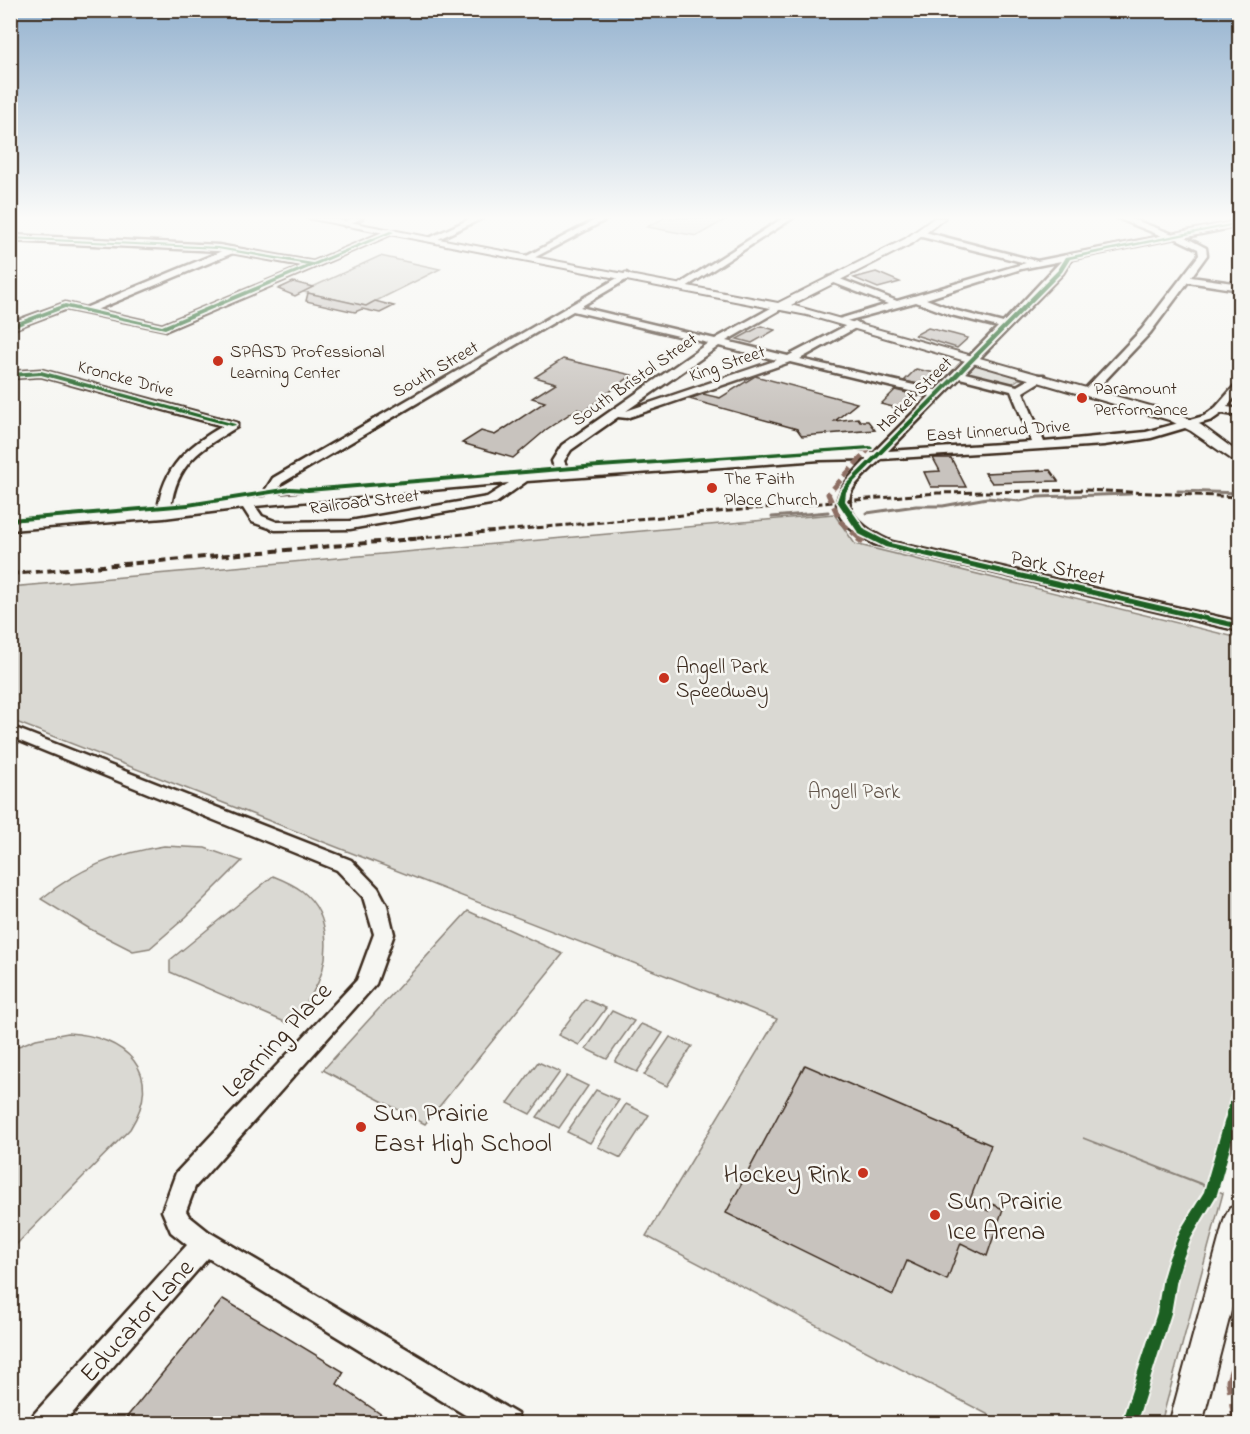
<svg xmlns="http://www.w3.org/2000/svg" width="1250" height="1434" viewBox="0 0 1250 1434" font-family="'Indie Flower',sans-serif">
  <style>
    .green { fill: #dad9d3; stroke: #8a8278; stroke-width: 1.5 }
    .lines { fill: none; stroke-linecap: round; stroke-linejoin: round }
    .stream { stroke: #857a71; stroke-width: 3 }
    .building { fill: #c8c3be; stroke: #3b2a1e; stroke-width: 1.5 }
    .minor-casing { stroke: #3b2a1e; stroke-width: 5 }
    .major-casing { stroke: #3b2a1e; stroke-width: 4 }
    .minor { fill: #f6f6f2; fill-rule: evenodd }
    .major { fill: #f6f6f2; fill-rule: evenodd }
    .rail-far1 { stroke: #3b2a1e; stroke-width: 3; stroke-dasharray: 7 3; stroke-linecap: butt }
    .rail { stroke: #3b2a1e; stroke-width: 4; stroke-dasharray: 8 4.5; stroke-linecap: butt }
    .quiet-far2 { stroke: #8d6e63; stroke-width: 5; stroke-dasharray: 11 5; stroke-linecap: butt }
    .quiet-far1 { stroke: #8d6e63; stroke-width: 7; stroke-dasharray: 14 7; stroke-linecap: butt }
    .quiet { stroke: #8d6e63; stroke-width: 11; stroke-dasharray: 22 11; stroke-linecap: butt }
    .cycleway-casing { stroke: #f6f6f2; stroke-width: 4 }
    .cycleway { fill: #1b5e20; fill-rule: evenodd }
    .poi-dot { fill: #c8321e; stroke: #f6f6f2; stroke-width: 2 }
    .labels { text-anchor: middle; stroke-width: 5; stroke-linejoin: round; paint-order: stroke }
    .far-poi-label { font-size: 18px; fill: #3b2a1e; stroke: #f6f6f2; text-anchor: start }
    .far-street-label { font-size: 18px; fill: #3b2a1e; stroke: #f6f6f2 }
    .street-label { font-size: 21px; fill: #3b2a1e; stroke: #f6f6f2 }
    .poi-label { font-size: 21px; fill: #3b2a1e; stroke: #f6f6f2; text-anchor: start }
    .park-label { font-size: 21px; fill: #63564b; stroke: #f6f6f2 }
    .near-street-label { font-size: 26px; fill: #3b2a1e; stroke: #f6f6f2 }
    .near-poi-label { font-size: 26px; fill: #3b2a1e; stroke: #f6f6f2; text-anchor: start }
  </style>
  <rect width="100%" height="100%" fill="#f6f6f2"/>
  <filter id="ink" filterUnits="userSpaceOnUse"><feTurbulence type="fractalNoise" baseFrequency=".0167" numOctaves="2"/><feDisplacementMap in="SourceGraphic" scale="12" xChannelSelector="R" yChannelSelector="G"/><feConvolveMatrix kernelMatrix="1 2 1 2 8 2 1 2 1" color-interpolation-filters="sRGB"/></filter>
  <g filter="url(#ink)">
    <!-- green -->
    <g class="green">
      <polygon points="664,218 728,218 697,236 647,227"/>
      <polygon points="380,256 440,269 370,304 370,307 299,291 306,290"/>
      <polygon points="973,358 1040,377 1033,382 1019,379 1010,385 957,374"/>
      <polygon points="834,514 855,544 1239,638 1239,1065 1207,1186 1083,1138 1223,1193 1161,1423 1004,1423 646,1236 777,1019 11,720 10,587"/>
      <path d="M164 846 205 848 242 861 186 917 150 948 133 951 90 929 41 899C78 869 117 853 164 846Z"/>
      <path d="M273 876C283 880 294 885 302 891 333 916 331 963 312 994 306 1005 295 1014 287 1023L170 972V960Z"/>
      <polygon points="468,911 563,954 425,1124 323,1070"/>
      <polygon points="585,999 606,1008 579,1045 558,1035"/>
      <polygon points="612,1011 634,1021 607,1059 586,1049"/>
      <polygon points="641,1024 663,1033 637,1072 615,1062"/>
      <path d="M68 1033C125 1036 166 1072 130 1129L11 1250V1049L36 1039Z"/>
      <polygon points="670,1037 692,1046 667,1086 644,1075"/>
      <polygon points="538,1062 560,1072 530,1114 508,1103"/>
      <polygon points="567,1076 588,1086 559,1128 537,1117"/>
      <polygon points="596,1090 619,1100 590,1143 567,1132"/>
      <polygon points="626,1104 649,1115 621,1158 598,1147"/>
    </g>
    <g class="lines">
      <!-- stream -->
      <g class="stream">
        <polyline points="1178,491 1240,493"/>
        <polyline points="867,513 916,506 943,506 987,498 1020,501 1038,497 1130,494"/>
        <polyline points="772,517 828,512"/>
      </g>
    </g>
    <!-- building -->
    <g class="building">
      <polygon points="876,272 900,282 878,288 854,278"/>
      <polygon points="293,282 313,287 295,296 278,289"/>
      <polygon points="308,293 366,306 375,301 394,306 380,313 362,309 355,312 306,301"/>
      <polygon points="761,326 775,330 752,343 737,339"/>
      <polygon points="928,328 953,334 968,338 957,348 915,335"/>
      <polygon points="563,359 632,375 584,411 577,409 547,429 513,458 462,443 481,431 495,435 545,402 532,398 556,383 535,377"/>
      <polygon points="916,369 940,374 928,386 904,381"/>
      <polygon points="755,376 857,403 835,421 858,418 860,421 868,421 875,430 802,436 797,429 689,399 703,394 720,398"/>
      <polygon points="895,390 919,396 905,410 881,404"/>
      <polygon points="933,458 951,458 966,487 931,487 924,472 940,471"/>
      <polygon points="1050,470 1058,481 992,483 985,473"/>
      <polygon points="805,1065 991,1145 969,1202 989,1211 992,1204 1003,1209 987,1256 961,1243 947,1280 907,1261 893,1295 726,1213"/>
      <polygon points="223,1299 344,1372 337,1384 395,1424 121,1424"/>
    </g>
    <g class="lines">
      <!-- minor casing -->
      <g class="minor-casing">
        <g id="minor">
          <polygon points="351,218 362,218 345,226 341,223"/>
          <polygon points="472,218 483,218 434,241 427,239"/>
          <polygon points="599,218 609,218 530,260 523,258"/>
          <polygon points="783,218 793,218 683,289 675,287"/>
          <path d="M1117 218H1129L1173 234 1240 221V226L1185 237 1206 248 1207 255 1191 277 1240 284V290L1188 282 1150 333 1093 393H1085V389L1142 329 1199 255 1198 249 1175 238 1072 259 1063 273 965 373 1017 386 1036 375H1044V379L1023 392 1044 442 1146 432 1204 416 1216 407 1240 380V391L1227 407 1240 409V416L1222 413 1212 420 1151 438 1104 445 881 459C872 468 861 477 854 487 836 513 873 534 892 542L1240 622V631L874 544C822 515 830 496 867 459L820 460 527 481 496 503 350 529 275 530 252 522 243 508 164 518 10 530V522L158 510C163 467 188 446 223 426L41 376 10 378V372L41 370 237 423V427C201 449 176 463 171 508L267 497 266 489 273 478 626 273 631 276 629 278 580 307 715 339 780 303 785 306 783 308 726 341 788 356 855 321 860 324 859 326 800 359 936 390 998 327 951 315 916 302 839 323V319L888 304 829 281V277H835L897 301 1026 263 918 236 917 234 921 231 1037 261 1162 236ZM1061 261 1003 323 957 311 926 299 1021 269ZM573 311 708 343 562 445 552 461 555 471 280 495 278 489 282 483ZM719 346 777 360 626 411ZM790 362 930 396 874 452H820L568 470 564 461 571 450 618 417 627 418ZM960 378 1011 391 1032 442 888 451ZM509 483 487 497 350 521 277 522 262 516 255 506Z"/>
          <path d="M389 230 396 232 167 330 66 309 10 330V323L65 303 85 308 222 251 10 241V235L218 245 313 262ZM233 253 304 266 162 325 96 310Z"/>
          <polygon points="10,726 351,860 378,888 387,905 394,934 376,984 195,1187 186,1211 189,1216 209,1232 517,1414 521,1424 480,1424 208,1258 63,1424 30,1424 34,1414 187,1245 171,1232 162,1211 176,1173 357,980 374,934 363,897 337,870 10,737"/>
        </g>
      </g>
      <!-- major casing -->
      <g class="major-casing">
        <g id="major">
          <polygon points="307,218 328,218 778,303 905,239 934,218 945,218 913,243 791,305 1179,414 1201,425 1240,454 1240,465 1191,431 1169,420 807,315"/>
          <polygon points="1240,1204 1240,1276 1202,1424 1169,1424 1225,1217 1230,1208"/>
        </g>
      </g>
      <!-- minor -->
      <use href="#minor" class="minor"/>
      <!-- major -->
      <use href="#major" class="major"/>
      <!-- rail-far1 -->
      <polyline class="rail-far1" points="407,539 937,493 1084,490 1240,497"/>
      <!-- rail -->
      <polyline class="rail" points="10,574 424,538"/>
      <!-- quiet-far2 -->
      <polyline class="quiet-far2" points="860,539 841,522 828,494 870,448"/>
      <!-- quiet-far1 -->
      <polyline class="quiet-far1" points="858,538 864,542"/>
      <!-- quiet -->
      <polyline class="quiet" points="1238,1424 1231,1381 1240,1353"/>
      <!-- cycleway casing -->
      <g class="cycleway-casing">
        <g id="cycleway">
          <polygon points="1240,222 1240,224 1070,259 1062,272 851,485 846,492 845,501 865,530 890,543 1240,624 1240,629 885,547 859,534 837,501 840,492 847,483 1058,270 1066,257"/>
          <polygon points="390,231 394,232 165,329 65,308 10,329 10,325 65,304 162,326 308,265 218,249 10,239 10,237 218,247 313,263"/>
          <polygon points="41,371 235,424 236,425 231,426 41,375 10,377 10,373"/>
          <polygon points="870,446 873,448 872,449 585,469 308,492 290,491 188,507 10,522 10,518 188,503 290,487 308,488 585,465"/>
          <polygon points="1240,1083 1240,1112 1217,1194 1191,1238 1183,1258 1177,1278 1171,1313 1136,1424 1121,1424 1157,1313 1163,1278 1169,1258 1180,1231 1204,1192 1234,1088 1236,1084"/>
        </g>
      </g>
      <!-- cycleway -->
      <use href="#cycleway" class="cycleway"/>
    </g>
  </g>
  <!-- sky -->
  <linearGradient id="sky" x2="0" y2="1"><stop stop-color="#94b2cf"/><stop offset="0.52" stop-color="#fbfbf9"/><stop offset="1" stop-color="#fbfbf9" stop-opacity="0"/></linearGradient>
  <rect width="1250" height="419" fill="url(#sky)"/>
  <!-- markers -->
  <g class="poi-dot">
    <circle cx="218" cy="361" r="6"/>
    <circle cx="1082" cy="398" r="6"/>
    <circle cx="712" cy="488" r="6"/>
    <circle cx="664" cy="678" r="6"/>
    <circle cx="361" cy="1127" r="6"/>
    <circle cx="863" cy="1173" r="6"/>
    <circle cx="935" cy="1215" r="6"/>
  </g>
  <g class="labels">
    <!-- far-poi labels -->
    <g class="far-poi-label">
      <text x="230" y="357">SPASD Professional<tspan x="230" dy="21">Learning Center</tspan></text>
      <text x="1094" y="394">Paramount<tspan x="1094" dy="21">Performance</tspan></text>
      <text x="724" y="484">The Faith<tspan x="724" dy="21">Place Church</tspan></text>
    </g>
    <!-- far-street labels -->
    <g class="far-street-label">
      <text transform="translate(727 363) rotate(-19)" y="6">King Street</text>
      <text transform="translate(435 369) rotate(-30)" y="6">South Street</text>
      <text transform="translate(126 378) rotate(15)" y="6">Kroncke Drive</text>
      <text transform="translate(634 379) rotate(-35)" y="6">South Bristol Street</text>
      <text transform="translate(914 394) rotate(-45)" y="6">Market Street</text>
      <text transform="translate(998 430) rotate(-4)" y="6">East Linnerud Drive</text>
      <text transform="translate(364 501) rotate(-7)" y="6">Railroad Street</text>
    </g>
    <!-- street labels -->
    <g class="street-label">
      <text transform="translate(1058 567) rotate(13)" y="7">Park Street</text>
    </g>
    <!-- poi labels -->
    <g class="poi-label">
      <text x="676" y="673">Angell Park<tspan x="676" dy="24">Speedway</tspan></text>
    </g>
    <!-- park labels -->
    <g class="park-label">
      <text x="854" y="798">Angell Park</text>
    </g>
    <!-- near-street labels -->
    <g class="near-street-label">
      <text transform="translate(276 1039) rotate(-47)" y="9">Learning Place</text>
      <text transform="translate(136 1320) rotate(-48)" y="9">Educator Lane</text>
    </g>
    <!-- near-poi labels -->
    <g class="near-poi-label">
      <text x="373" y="1121">Sun Prairie<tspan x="373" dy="30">East High School</tspan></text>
      <text x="851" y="1182" text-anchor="end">Hockey Rink</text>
      <text x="947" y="1209">Sun Prairie<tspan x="947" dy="30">Ice Arena</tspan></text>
    </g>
  </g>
  <!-- margin -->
  <rect width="1250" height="1434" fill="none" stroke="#f6f6f2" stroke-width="36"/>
  <rect x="18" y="18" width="1214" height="1398" fill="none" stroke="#3b2a1e" stroke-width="2" filter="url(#ink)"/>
</svg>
